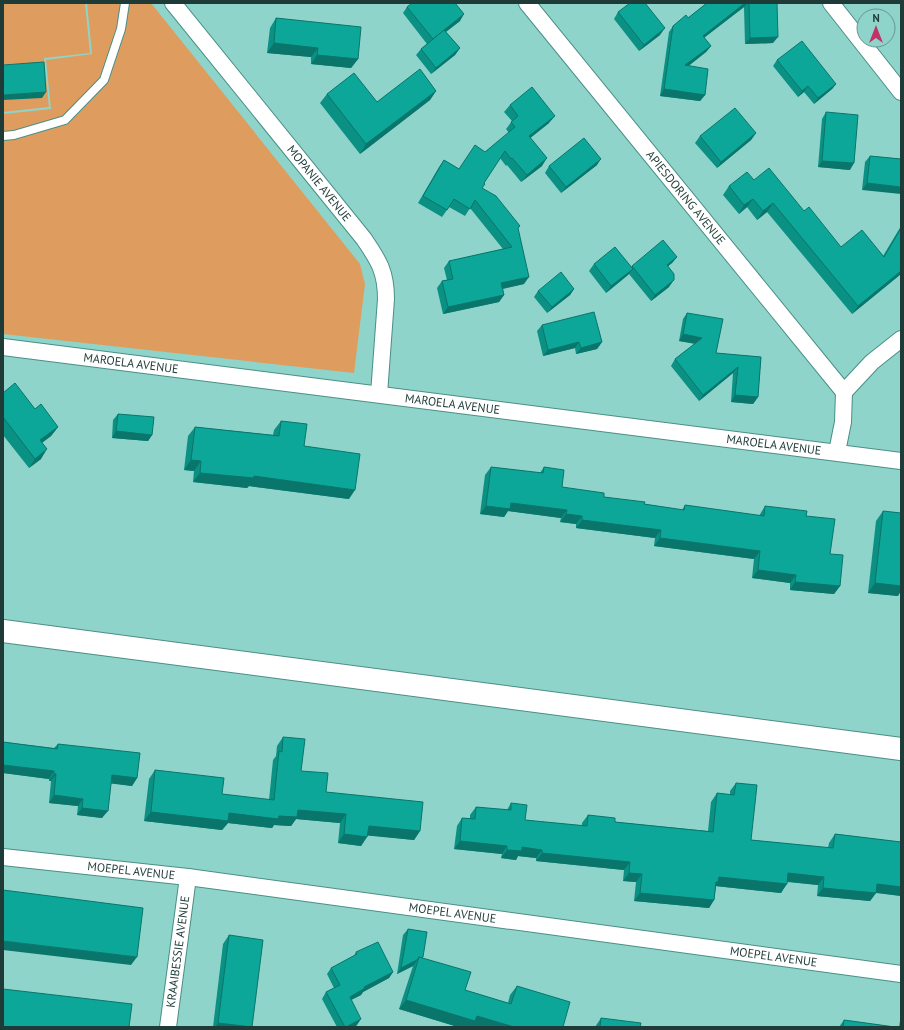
<svg xmlns="http://www.w3.org/2000/svg" width="904" height="1030" viewBox="0 0 904 1030" font-family="'PT Sans',sans-serif">
  <style>
    .green { fill: #de9d5e }
    .lines { fill: none; stroke-linecap: round; stroke-linejoin: round }
    .lane-casing { stroke: #4a8f85; stroke-width: 10 }
    .street-casing { stroke: #4a8f85; stroke-width: 18 }
    .highway-casing { stroke: #4a8f85; stroke-width: 24 }
    .lane { stroke: #fff; stroke-width: 8 }
    .street { stroke: #fff; stroke-width: 16 }
    .highway { stroke: #fff; stroke-width: 22 }
    .wall { fill: #0b9084 }
    .shaded-wall { fill: #09756b }
    .building { fill: #0da799; stroke: #09756b }
    .labels { text-anchor: middle; stroke-width: 3; stroke-linejoin: round; paint-order: stroke }
    .street-label { font-size: 12px; fill: #1e3b37; stroke: #8fd4ca }
  </style>
  <rect width="100%" height="100%" fill="#8fd4ca"/>
  <!-- green -->
  <g class="green">
    <polygon points="3,3 85,3 90,53 44,58 49,107 3,112"/>
    <polygon points="87,3 151,3 360,264 365,284 354,373 3,334 3,114 51,109 46,60 92,54"/>
  </g>
  <g class="lines">
    <!-- lane casing -->
    <g class="lane-casing">
      <polyline id="lane" points="3,136 14,135 65,120 104,80 121,29 125,3"/>
    </g>
    <!-- street casing -->
    <g class="street-casing">
      <g id="street">
        <path id="s1" d="M173 3 364 239C379 261 386 272 386 299L379 394"/>
        <path id="s2" d="M527 3 844 392"/>
        <polyline points="831,3 901,92"/>
        <path id="s3" d="M3 347 901 461"/>
        <polyline points="837,452 843,422 844,392 872,362 901,339"/>
        <path id="s4" d="M3 857 188 877 901 974"/>
        <path id="s5" d="M168 1027 188 877"/>
      </g>
    </g>
    <!-- highway casing -->
    <g class="highway-casing">
      <polyline id="highway" points="3,631 901,749"/>
    </g>
    <!-- lane -->
    <use href="#lane" class="lane"/>
    <!-- street -->
    <use href="#street" class="street"/>
    <!-- highway -->
    <use href="#highway" class="highway"/>
  </g>
  <!-- wall -->
  <g class="wall">
    <polygon points="707,3 777,3 773,43 745,44 744,7 704,38 711,46 706,52 688,66 705,95 700,101 660,96 669,32 673,26 688,18"/>
    <polygon points="407,7 460,21 446,32 460,48 455,55 431,74 416,55 421,49 427,44 403,13"/>
    <polygon points="618,12 660,35 639,51 614,19"/>
    <polygon points="276,18 358,59 351,68 311,64 311,57 267,53 270,28"/>
    <polygon points="777,60 836,84 832,89 814,104 804,92 798,97 773,66"/>
    <polygon points="436,91 430,100 360,154 320,103 327,94 377,102"/>
    <polygon points="510,105 549,123 530,138 542,166 521,182 507,165 506,166 500,158 484,183 482,188 518,229 524,284 503,289 504,295 499,302 443,314 437,288 442,281 447,280 444,268 449,261 503,249 470,208 465,216 449,207 442,217 418,203 439,167 444,160 459,169 485,152 509,133 506,129 512,121 504,112"/>
    <polygon points="826,112 850,170 818,167 822,119"/>
    <polygon points="756,133 751,140 717,168 695,143 700,136"/>
    <polygon points="870,156 901,159 862,190 865,162"/>
    <polygon points="597,165 561,193 545,173 549,166"/>
    <polygon points="754,180 804,211 841,247 883,256 901,226 901,274 852,314 767,212 757,220 747,207 739,214 723,195 729,186"/>
    <polygon points="677,257 672,263 668,266 669,287 651,301 629,274 606,293 589,271 594,264 631,267 632,266"/>
    <polygon points="574,289 570,295 547,313 534,297 538,291"/>
    <polygon points="687,313 716,353 761,357 758,397 753,404 731,402 733,373 699,401 671,366 675,359 695,344 679,341 683,319"/>
    <polygon points="542,325 602,342 597,349 576,354 575,348 543,356 537,331"/>
    <polygon points="3,393 58,427 51,436 42,443 41,459 29,468 3,435"/>
    <polygon points="118,414 152,435 148,441 112,438 113,420"/>
    <polygon points="281,421 304,446 349,499 249,486 247,488 193,482 194,471 184,470 188,436 195,427 273,435 274,430"/>
    <polygon points="491,467 540,473 544,467 562,487 604,497 644,504 682,510 685,505 759,516 765,506 806,516 830,554 840,586 834,594 790,590 790,583 752,578 754,559 654,546 655,538 576,528 576,524 560,522 561,518 508,511 504,517 480,514 485,475"/>
    <polygon points="883,511 898,596 868,593 876,521"/>
    <polygon points="283,737 301,771 326,792 420,831 414,840 368,835 361,846 338,843 340,823 296,819 291,826 274,825 272,828 228,823 222,830 144,821 149,779 155,770 222,794 269,800 273,760 276,756 277,746"/>
    <polygon points="3,742 54,748 58,744 137,778 132,786 111,783 102,818 77,815 78,806 49,803 51,781 49,781 49,779 3,773"/>
    <polygon points="736,783 751,840 828,848 829,843 835,834 901,842 901,896 876,893 870,901 817,896 818,885 787,882 781,893 716,886 714,900 709,908 634,901 636,882 623,881 624,870 536,861 536,858 518,856 516,860 501,858 502,854 454,849 457,826 462,818 470,818 470,815 476,807 507,810 511,803 525,820 582,826 582,823 588,815 615,822 708,831 711,802 717,793 730,795 730,791"/>
    <polygon points="408,929 422,958 465,990 508,1003 510,995 517,986 563,1027 476,1027 472,1026 471,1027 458,1027 399,1009 413,966 397,974 403,935"/>
    <polygon points="229,935 252,1027 213,1027 223,944"/>
    <polygon points="356,952 393,972 389,978 363,992 361,995 351,1000 357,1025 354,1027 337,1027 322,999 326,992 334,988 327,974 331,968 354,956"/>
    <polygon points="601,1018 640,1027 595,1027"/>
    <polygon points="901,1019 901,1027 899,1027 900,1021"/>
    <polygon points="844,1020 895,1027 839,1027"/>
  </g>
  <!-- shaded-wall -->
  <g class="shaded-wall">
    <polygon points="745,3 747,3 744,7 698,42 703,36"/>
    <polygon points="464,14 460,21 428,45 433,39"/>
    <polygon points="665,28 660,35 639,51 644,45"/>
    <polygon points="778,37 773,43 745,44 750,38"/>
    <polygon points="274,43 318,48 311,57 267,53"/>
    <polygon points="711,46 706,52 681,72 685,65"/>
    <polygon points="460,48 455,55 431,74 436,68"/>
    <polygon points="317,55 358,59 351,68 311,64"/>
    <polygon points="836,84 832,89 814,104 818,98"/>
    <polygon points="808,86 804,92 798,97 802,91"/>
    <polygon points="664,89 705,95 700,101 660,96"/>
    <polygon points="436,91 430,100 360,154 366,144"/>
    <polygon points="46,92 42,98 3,100 3,95"/>
    <polygon points="555,116 549,123 524,143 529,136"/>
    <polygon points="756,133 751,140 717,168 721,162"/>
    <polygon points="547,158 542,166 521,182 527,175"/>
    <polygon points="601,159 597,165 561,193 566,187"/>
    <polygon points="822,161 854,163 850,170 818,167"/>
    <polygon points="867,183 901,187 901,194 862,190"/>
    <polygon points="753,199 747,207 739,214 744,205"/>
    <polygon points="773,203 767,212 757,220 763,211"/>
    <polygon points="677,257 672,263 662,271 667,265"/>
    <polygon points="633,269 628,275 606,293 611,286"/>
    <polygon points="901,271 901,274 852,314 858,306"/>
    <polygon points="529,277 524,284 496,290 501,283"/>
    <polygon points="674,280 669,287 651,301 655,295"/>
    <polygon points="574,289 570,295 547,313 552,307"/>
    <polygon points="504,295 499,302 443,314 448,307"/>
    <polygon points="683,334 702,338 698,344 679,341"/>
    <polygon points="579,342 575,348 543,356 548,350"/>
    <polygon points="602,342 597,349 576,354 581,348"/>
    <polygon points="738,367 733,373 699,401 703,395"/>
    <polygon points="735,395 758,397 753,404 731,402"/>
    <polygon points="58,427 51,436 33,449 40,440"/>
    <polygon points="116,431 152,435 148,441 112,438"/>
    <polygon points="47,449 41,459 29,468 35,459"/>
    <polygon points="191,460 201,461 194,471 184,470"/>
    <polygon points="200,473 254,476 355,490 349,499 249,486 247,488 193,482"/>
    <polygon points="511,503 567,510 561,518 508,511 504,517 480,514 486,506"/>
    <polygon points="566,514 582,516 576,524 560,522"/>
    <polygon points="582,520 661,530 655,538 576,528"/>
    <polygon points="660,538 760,551 754,559 654,546"/>
    <polygon points="758,570 796,575 790,583 752,578"/>
    <polygon points="795,582 840,586 834,594 790,590"/>
    <polygon points="875,583 901,586 901,591 898,596 868,593"/>
    <polygon points="3,765 54,771 49,779 3,773"/>
    <polygon points="54,774 56,774 51,781 49,781"/>
    <polygon points="112,775 137,778 132,786 107,783"/>
    <polygon points="54,795 83,799 78,806 49,803"/>
    <polygon points="82,808 108,811 102,818 77,815"/>
    <polygon points="298,810 346,814 340,823 296,819 291,826 274,825 272,828 228,823 222,830 144,821 151,812 229,813"/>
    <polygon points="369,826 420,831 414,840 362,835"/>
    <polygon points="344,834 367,837 361,846 338,843"/>
    <polygon points="460,841 507,846 502,854 454,849"/>
    <polygon points="522,847 542,850 536,858 518,856 516,860 501,858 507,850"/>
    <polygon points="542,853 630,862 624,870 536,861"/>
    <polygon points="629,873 642,874 636,882 623,881"/>
    <polygon points="788,873 824,877 818,885 782,881"/>
    <polygon points="719,877 787,884 781,893 715,886 712,890"/>
    <polygon points="877,884 901,887 901,896 871,892"/>
    <polygon points="823,888 876,893 870,901 817,896"/>
    <polygon points="640,893 714,900 709,908 634,901"/>
    <polygon points="3,941 137,957 131,965 3,950"/>
    <polygon points="417,960 413,966 397,974 401,968"/>
    <polygon points="393,972 389,978 363,992 361,995 345,1003 350,997 364,987"/>
    <polygon points="406,1000 477,1016 514,1027 476,1027 472,1026 471,1027 458,1027 399,1009"/>
    <polygon points="361,1019 357,1025 354,1027 346,1027"/>
    <polygon points="218,1023 252,1027 215,1027"/>
  </g>
  <!-- building -->
  <g class="building">
    <polygon points="412,3 455,3 464,14 433,39 407,7"/>
    <polygon points="630,3 645,3 665,28 644,45 618,12"/>
    <polygon points="707,3 745,3 703,36 711,46 685,65 708,69 705,95 664,89 673,26 686,15 688,18"/>
    <polygon points="749,3 777,3 778,37 750,38"/>
    <polygon points="276,18 361,27 358,59 317,55 318,48 274,43"/>
    <polygon points="444,30 460,48 436,68 421,49"/>
    <polygon points="802,41 836,84 818,98 808,86 802,91 777,60"/>
    <polygon points="44,62 46,92 3,95 3,65"/>
    <polygon points="420,69 436,91 366,144 327,94 354,73 377,102"/>
    <polygon points="532,87 555,116 529,136 547,158 527,175 512,158 511,159 505,151 484,183 485,184 482,188 496,196 520,226 518,228 529,277 501,283 504,295 448,307 442,281 453,279 449,261 512,247 475,200 470,209 454,199 447,210 423,196 444,160 459,169 475,145 485,152 515,127 511,122 518,116 510,105"/>
    <polygon points="735,108 756,133 721,162 700,136"/>
    <polygon points="826,112 858,115 854,163 822,161"/>
    <polygon points="584,138 601,159 566,187 549,166"/>
    <polygon points="870,156 901,159 901,187 867,183"/>
    <polygon points="769,168 804,211 809,207 841,247 862,230 884,257 901,228 901,271 858,306 773,203 763,211 753,199 744,205 729,186 747,172 754,180"/>
    <polygon points="663,240 677,257 667,265 674,274 674,280 655,295 632,266"/>
    <polygon points="615,247 633,269 611,286 594,264"/>
    <polygon points="561,272 574,289 552,307 538,291"/>
    <polygon points="594,312 602,342 581,348 579,342 548,350 542,325"/>
    <polygon points="687,313 723,319 716,353 761,357 758,397 735,395 738,367 703,395 675,359 702,338 683,334"/>
    <polygon points="15,383 35,409 41,404 58,427 40,440 47,449 35,459 3,417 3,393"/>
    <polygon points="118,414 154,417 152,435 116,431"/>
    <polygon points="281,421 307,424 304,446 360,454 355,490 254,476 254,478 200,473 201,461 191,460 195,427 279,436"/>
    <polygon points="491,467 543,473 544,467 564,470 562,487 604,493 604,497 645,502 644,504 684,510 685,505 764,516 765,506 807,511 806,516 835,519 830,554 843,555 840,586 795,582 796,575 758,570 760,551 660,538 661,530 582,520 582,516 566,514 567,510 511,503 510,509 486,506"/>
    <polygon points="883,511 901,513 901,586 875,583"/>
    <polygon points="283,737 305,739 301,771 328,773 326,792 423,802 420,831 369,826 367,837 344,834 346,814 298,810 297,817 279,816 278,819 229,813 228,821 151,812 155,770 224,778 222,794 274,800 279,751 282,752"/>
    <polygon points="3,742 57,749 58,744 140,753 137,778 112,775 108,811 82,808 83,799 54,795 56,774 54,774 54,771 3,765"/>
    <polygon points="736,783 757,785 751,840 833,848 835,834 901,842 901,887 877,884 876,893 823,888 824,877 788,873 787,884 719,877 718,882 716,882 714,900 640,893 642,874 629,873 630,862 542,853 542,850 522,847 522,851 507,850 507,846 460,841 462,818 475,819 476,807 511,810 511,803 527,805 525,820 587,826 588,815 615,818 615,822 713,832 717,793 734,795"/>
    <polygon points="3,890 143,908 137,957 3,941"/>
    <polygon points="408,929 427,932 423,957 422,958 419,957 417,960 401,968"/>
    <polygon points="229,935 263,940 252,1027 218,1023"/>
    <polygon points="378,942 393,972 364,987 365,988 350,997 361,1019 346,1027 345,1027 326,992 340,985 331,968 357,954 356,952"/>
    <polygon points="419,957 471,972 465,990 511,1004 517,986 570,1002 563,1027 514,1027 477,1016 475,1021 406,1000"/>
    <polygon points="3,989 132,1004 129,1027 3,1027"/>
    <polygon points="601,1018 641,1023 640,1027 600,1027"/>
    <polygon points="844,1020 895,1027 843,1027"/>
  </g>
  <g class="labels">
    <!-- street labels -->
    <g class="street-label">
      <text dy="4" stroke="none"><textPath href="#s1" startOffset="232">MOPANIE AVENUE</textPath></text>
      <text dy="4" stroke="none"><textPath href="#s2" startOffset="251">APIESDORING AVENUE</textPath></text>
      <text dy="4" stroke="none"><textPath href="#s3" startOffset="129">MAROELA AVENUE</textPath></text>
      <text dy="4" stroke="none"><textPath href="#s3" startOffset="453">MAROELA AVENUE</textPath></text>
      <text dy="4" stroke="none"><textPath href="#s3" startOffset="777">MAROELA AVENUE</textPath></text>
      <text dy="4" stroke="none"><textPath href="#s4" startOffset="129">MOEPEL AVENUE</textPath></text>
      <text dy="4" stroke="none"><textPath href="#s4" startOffset="453">MOEPEL AVENUE</textPath></text>
      <text dy="4" stroke="none"><textPath href="#s5" startOffset="76">KRAAIBESSIE AVENUE</textPath></text>
      <text dy="4" stroke="none"><textPath href="#s4" startOffset="777">MOEPEL AVENUE</textPath></text>
    </g>
  </g>
  <!-- border -->
  <rect width="904" height="1030" fill="none" stroke="#1e3b37" stroke-width="8"/>
  <!-- north arrow -->
  <g transform="translate(876 28)"><circle r="19" fill="#8fd4ca" stroke="#62978f"/>
  <path d="M0-3L7 15L0 10L-7 15Z" fill="#c03366"/>
  <text y="-6" font-size="11" font-weight="bold" text-anchor="middle" fill="#1e3b37">N</text>
  </g>
</svg>
